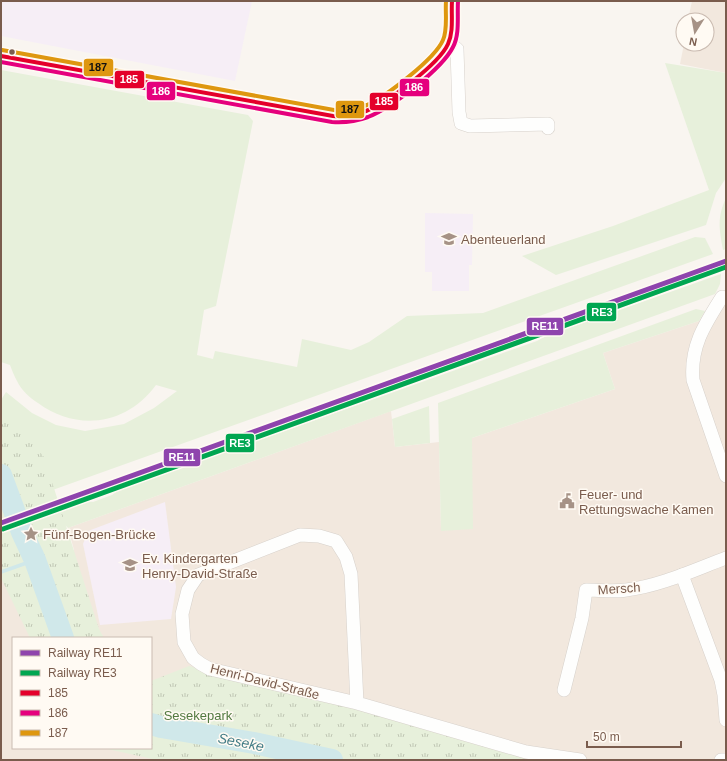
<svg xmlns="http://www.w3.org/2000/svg" width="727" height="761" viewBox="0 0 727 761" font-family="Helvetica,sans-serif">
  <style>
    .residential { fill: #f2e8de; fill-rule: evenodd }
    .education { fill: #f6eef6 }
    .green { fill: #e7f0db }
    .park { fill: url(#park-tufts) }
    .lines { fill: none; stroke-linecap: round; stroke-linejoin: round }
    .stream { stroke: #d0e8ea; stroke-width: 3.5 }
    .river { stroke: #d0e8ea; stroke-width: 22 }
    .street-casing { stroke: #d7d1cb; stroke-width: 14 }
    .street { stroke: #fefefd; stroke-width: 13 }
    .bus-1-casing { stroke: #fffaf3; stroke-width: 7 }
    .bus-2-casing { stroke: #fffaf3; stroke-width: 7 }
    .bus-3-casing { stroke: #fffaf3; stroke-width: 7 }
    .bus-1 { stroke: #e4002b; stroke-width: 4 }
    .bus-2 { stroke: #e5007d; stroke-width: 4 }
    .bus-3 { stroke: #de970f; stroke-width: 4 }
    .rail-1-casing { stroke: #fffaf3; stroke-width: 8 }
    .rail-2-casing { stroke: #fffaf3; stroke-width: 8 }
    .rail-1 { stroke: #8e44ad; stroke-width: 5 }
    .rail-2 { stroke: #00a651; stroke-width: 5 }
    .bus-dot { fill: #7a5c4d; stroke: #fffaf3; stroke-width: 1.5 }
    .labels { text-anchor: middle; stroke-width: 3; stroke-linejoin: round; paint-order: stroke }
    .poi-label { font-size: 13px; fill: #7a5c4d; stroke: #fffaf3; text-anchor: start }
    .street-label { font-size: 13px; fill: #7a5c4d; stroke: #fffaf3 }
    .park-label { font-size: 13px; fill: #537a41; stroke: #fffaf3 }
    .water-label { font-size: 14px; font-style: italic; fill: #437c86; stroke: #fffaf3 }
    .line-badge { stroke: #fffaf3; stroke-width: 1.5 }
    .badge-label { font-size: 11px; text-anchor: middle; font-weight: bold; fill: #fff }
    .pale-badge-label { font-size: 11px; text-anchor: middle; font-weight: bold; fill: #111 }
  </style>
  <defs>
    <pattern id="park-tufts" width="24" height="20" patternUnits="userSpaceOnUse"><rect width="24" height="20" fill="#e7f0db"/><path d="M3 7l-1-3M5 7V3M7 7l1-3M15 17l-1-3M17 17v-4M19 17l1-3" fill="none" stroke="#c0c6b4"/></pattern>
  </defs>
  <rect width="100%" height="100%" fill="#f9f5f0"/>
  <!-- residential -->
  <g class="residential">
    <polygon points="692,1 726,1 726,73 680,64 684,44 707,44 707,20 688,20"/>
    <path d="M726 305V760H1V576L74 550 68 528 391 411 395 447 439 442 441 530 472 438 615 389 603 353 699 321 705 311ZM13 638H151V748H13Z"/>
  </g>
  <!-- education -->
  <g class="education">
    <polygon points="1,1 252,1 235,81 1,36"/>
    <polygon points="425,213 473,214 472,265 469,265 469,291 432,291 432,272 425,272"/>
    <polygon points="165,502 176,587 171,619 100,625 83,544 88,531"/>
  </g>
  <!-- green -->
  <g class="green">
    <polygon points="665,63 726,73 726,178 716,193 706,225 556,275 522,256 613,226 709,190"/>
    <path d="M1 70 226 111 248 115 253 121 216 306 204 310 197 355 213 359 215 351 297 367 302 339 351 350 369 342 407 316 483 313 695 237 705 238 713 254 47 492 1 422V400L6 392 32 413 56 425 85 431 124 424 154 408 177 391 156 385C127 425 77 432 38 403 30 398 21 390 17 381 14 376 12 370 10 365L1 362Z"/>
    <path d="M726 198V249L723 250C719 229 717 217 726 198Z"/>
    <polygon points="721,274 720,284 715,294 68,528 53,512 87,501 93,502 112,495 119,490 537,341 546,336"/>
    <polygon points="696,309 705,311 699,321 603,353 615,389 472,438 473,529 441,531 438,403"/>
    <polygon points="429,406 430,443 395,447 392,419"/>
  </g>
  <!-- park -->
  <g class="park">
    <polygon points="1,407 44,457 99,629 104,638 30,638 1,578"/>
    <polygon points="189,666 310,698 562,760 157,760 103,748 151,748 151,681"/>
  </g>
  <g class="lines">
    <!-- stream -->
    <polyline class="stream" points="1,572 35,560"/>
    <!-- river -->
    <g class="river">
      <polyline points="1,475 22,532 35,560 63,638"/>
      <polyline points="151,724 161,727 254,743 332,760"/>
    </g>
    <!-- street casing -->
    <g class="street-casing">
      <g id="street">
        <polyline points="448,43 457,49 459,112 461,123 470,126 548,124 548,128"/>
        <path d="M1 56 333 116C347 117 359 115 372 109 387 103 442 59 448 44 453 31 451 14 452 1"/>
        <path d="M722 297C705 324 690 346 693 380L726 476"/>
        <polyline points="682,575 721,680 724,695 726,720"/>
        <path d="M564 690 582 618 586 590C599 590 613 592 626 590 660 586 694 570 726 558"/>
        <polyline points="357,703 351,574 346,557 336,541 319,536 300,535 198,575 188,590 182,614 184,642 193,658 201,664 210,669 357,703 526,752 580,760"/>
        <polyline points="721,760 726,760"/>
      </g>
    </g>
    <!-- street -->
    <use href="#street" class="street"/>
    <!-- bus-1 casing -->
    <g class="bus-1-casing">
      <path id="bus-1" d="M1 56 333 116C344 117 355 115 366 111 387 103 439 64 448 44 454 31 451 15 452 1"/>
    </g>
    <!-- bus-2 casing -->
    <g class="bus-2-casing">
      <path id="bus-2" d="M1 62 332 122C344 123 357 121 368 117 391 108 442 69 453 47 460 34 457 16 458 1"/>
    </g>
    <!-- bus-3 casing -->
    <g class="bus-3-casing">
      <path id="bus-3" d="M2 50 334 110C345 111 356 109 367 105 385 97 435 59 443 40 448 29 445 13 446 1"/>
    </g>
    <!-- bus-1 -->
    <use href="#bus-1" class="bus-1"/>
    <!-- bus-2 -->
    <use href="#bus-2" class="bus-2"/>
    <!-- bus-3 -->
    <use href="#bus-3" class="bus-3"/>
    <!-- rail-1 casing -->
    <g class="rail-1-casing">
      <polyline id="rail-1" points="1,523 726,261"/>
    </g>
    <!-- rail-2 casing -->
    <g class="rail-2-casing">
      <polyline id="rail-2" points="3,529 726,267"/>
    </g>
    <!-- rail-1 -->
    <use href="#rail-1" class="rail-1"/>
    <!-- rail-2 -->
    <use href="#rail-2" class="rail-2"/>
  </g>
  <!-- icons -->
  <defs>
    <g id="school-bare" transform="scale(1.2)"><path d="M0-5L7-2L0 1L-7-2ZM-4 1L0 2.5L4 1V4Q0 6-4 4Z" fill="#a69286" stroke="#fffaf3" stroke-width="2.5" paint-order="stroke"/></g>
    <g id="civic-bare" transform="scale(1.2)"><path d="M-.6-6.5H3V-4.5H.6V-3L4-1V1h2V6H-6V1h2V-1L-.6-3ZM-1.2 2.5V6h2.4V2.5Z" fill="#a69286" stroke="#fffaf3" stroke-width="2.5" paint-order="stroke"/></g>
    <g id="sight-bare" transform="scale(1.2)"><path d="M0-6L1.8-2.2L6-1.7L2.9 1.2L3.7 5.4L0 3.3L-3.7 5.4L-2.9 1.2L-6-1.7L-1.8-2.2Z" fill="#a69286" stroke="#fffaf3" stroke-width="2.5" paint-order="stroke"/></g>
  </defs>
  <g fill-rule="evenodd">
    <use href="#school-bare" x="449" y="239"/>
    <use href="#civic-bare" x="567" y="501"/>
    <use href="#sight-bare" x="31" y="534"/>
    <use href="#school-bare" x="130" y="565"/>
  </g>
  <!-- markers -->
  <circle class="bus-dot" cx="12" cy="52" r="3.5"/>
  <g class="labels">
    <!-- poi labels -->
    <g class="poi-label">
      <text x="461" y="244">Abenteuerland</text>
      <text x="579" y="499">Feuer- und<tspan x="579" dy="15">Rettungswache Kamen</tspan></text>
      <text x="43" y="539">Fünf-Bogen-Brücke</text>
      <text x="142" y="563">Ev. Kindergarten<tspan x="142" dy="15">Henry-David-Straße</tspan></text>
    </g>
    <!-- street labels -->
    <g class="street-label">
      <text transform="translate(619 588) rotate(-4)" y="5">Mersch</text>
      <text transform="translate(265 681) rotate(14)" y="5">Henri-David-Straße</text>
    </g>
    <!-- park labels -->
    <g class="park-label">
      <text x="198" y="720">Sesekepark</text>
    </g>
    <!-- water labels -->
    <g class="water-label">
      <text transform="translate(241 742) rotate(11)" y="5">Seseke</text>
    </g>
  </g>
  <g class="line-badge">
    <rect x="83" y="58" width="31" height="19" rx="4" fill="#de970f"/>
    <rect x="114" y="70" width="31" height="19" rx="4" fill="#e4002b"/>
    <rect x="399" y="78" width="31" height="19" rx="4" fill="#e5007d"/>
    <rect x="146" y="81" width="30" height="20" rx="4" fill="#e5007d"/>
    <rect x="369" y="92" width="30" height="19" rx="4" fill="#e4002b"/>
    <rect x="335" y="100" width="30" height="19" rx="4" fill="#de970f"/>
    <rect x="586" y="302" width="31" height="20" rx="4" fill="#00a651"/>
    <rect x="526" y="317" width="38" height="19" rx="4" fill="#8e44ad"/>
    <rect x="225" y="433" width="30" height="20" rx="4" fill="#00a651"/>
    <rect x="163" y="448" width="38" height="19" rx="4" fill="#8e44ad"/>
  </g>
  <g class="badge-label">
    <text x="129" y="83">185</text>
    <text x="414" y="91">186</text>
    <text x="161" y="95">186</text>
    <text x="384" y="105">185</text>
    <text x="602" y="316">RE3</text>
    <text x="545" y="330">RE11</text>
    <text x="240" y="447">RE3</text>
    <text x="182" y="461">RE11</text>
  </g>
  <g class="pale-badge-label">
    <text x="98" y="71">187</text>
    <text x="350" y="113">187</text>
  </g>
  <!-- border -->
  <rect width="727" height="761" fill="none" stroke="#7a5c4d" stroke-width="4"/>
  <!-- legend -->
  <rect x="12" y="637" width="140" height="112" fill="#fffaf3" stroke="#cabbb1"/>
  <rect x="20" y="650" width="20" height="6" fill="#8e44ad" stroke="#cabbb1"/>
  <text x="48" y="657" font-size="12" fill="#7a5c4d">Railway RE11</text>
  <rect x="20" y="670" width="20" height="6" fill="#00a651" stroke="#cabbb1"/>
  <text x="48" y="677" font-size="12" fill="#7a5c4d">Railway RE3</text>
  <rect x="20" y="690" width="20" height="6" fill="#e4002b" stroke="#cabbb1"/>
  <text x="48" y="697" font-size="12" fill="#7a5c4d">185</text>
  <rect x="20" y="710" width="20" height="6" fill="#e5007d" stroke="#cabbb1"/>
  <text x="48" y="717" font-size="12" fill="#7a5c4d">186</text>
  <rect x="20" y="730" width="20" height="6" fill="#de970f" stroke="#cabbb1"/>
  <text x="48" y="737" font-size="12" fill="#7a5c4d">187</text>
  <!-- north arrow -->
  <g transform="translate(695 32) rotate(191)"><circle r="19" fill="#fffaf3" stroke="#cabbb1"/>
  <path d="M0-3L7 15L0 10L-7 15Z" fill="#a69286"/>
  <text y="-6" font-size="11" font-weight="bold" text-anchor="middle" fill="#7a5c4d">N</text>
  </g>
  <!-- scale -->
  <path d="M587 741v6h94v-6" fill="none" stroke="#7a5c4d" stroke-width="2"/>
  <text x="593" y="741" font-size="12" fill="#7a5c4d" stroke="#fffaf3" stroke-width="3" paint-order="stroke">50 m</text>
</svg>
